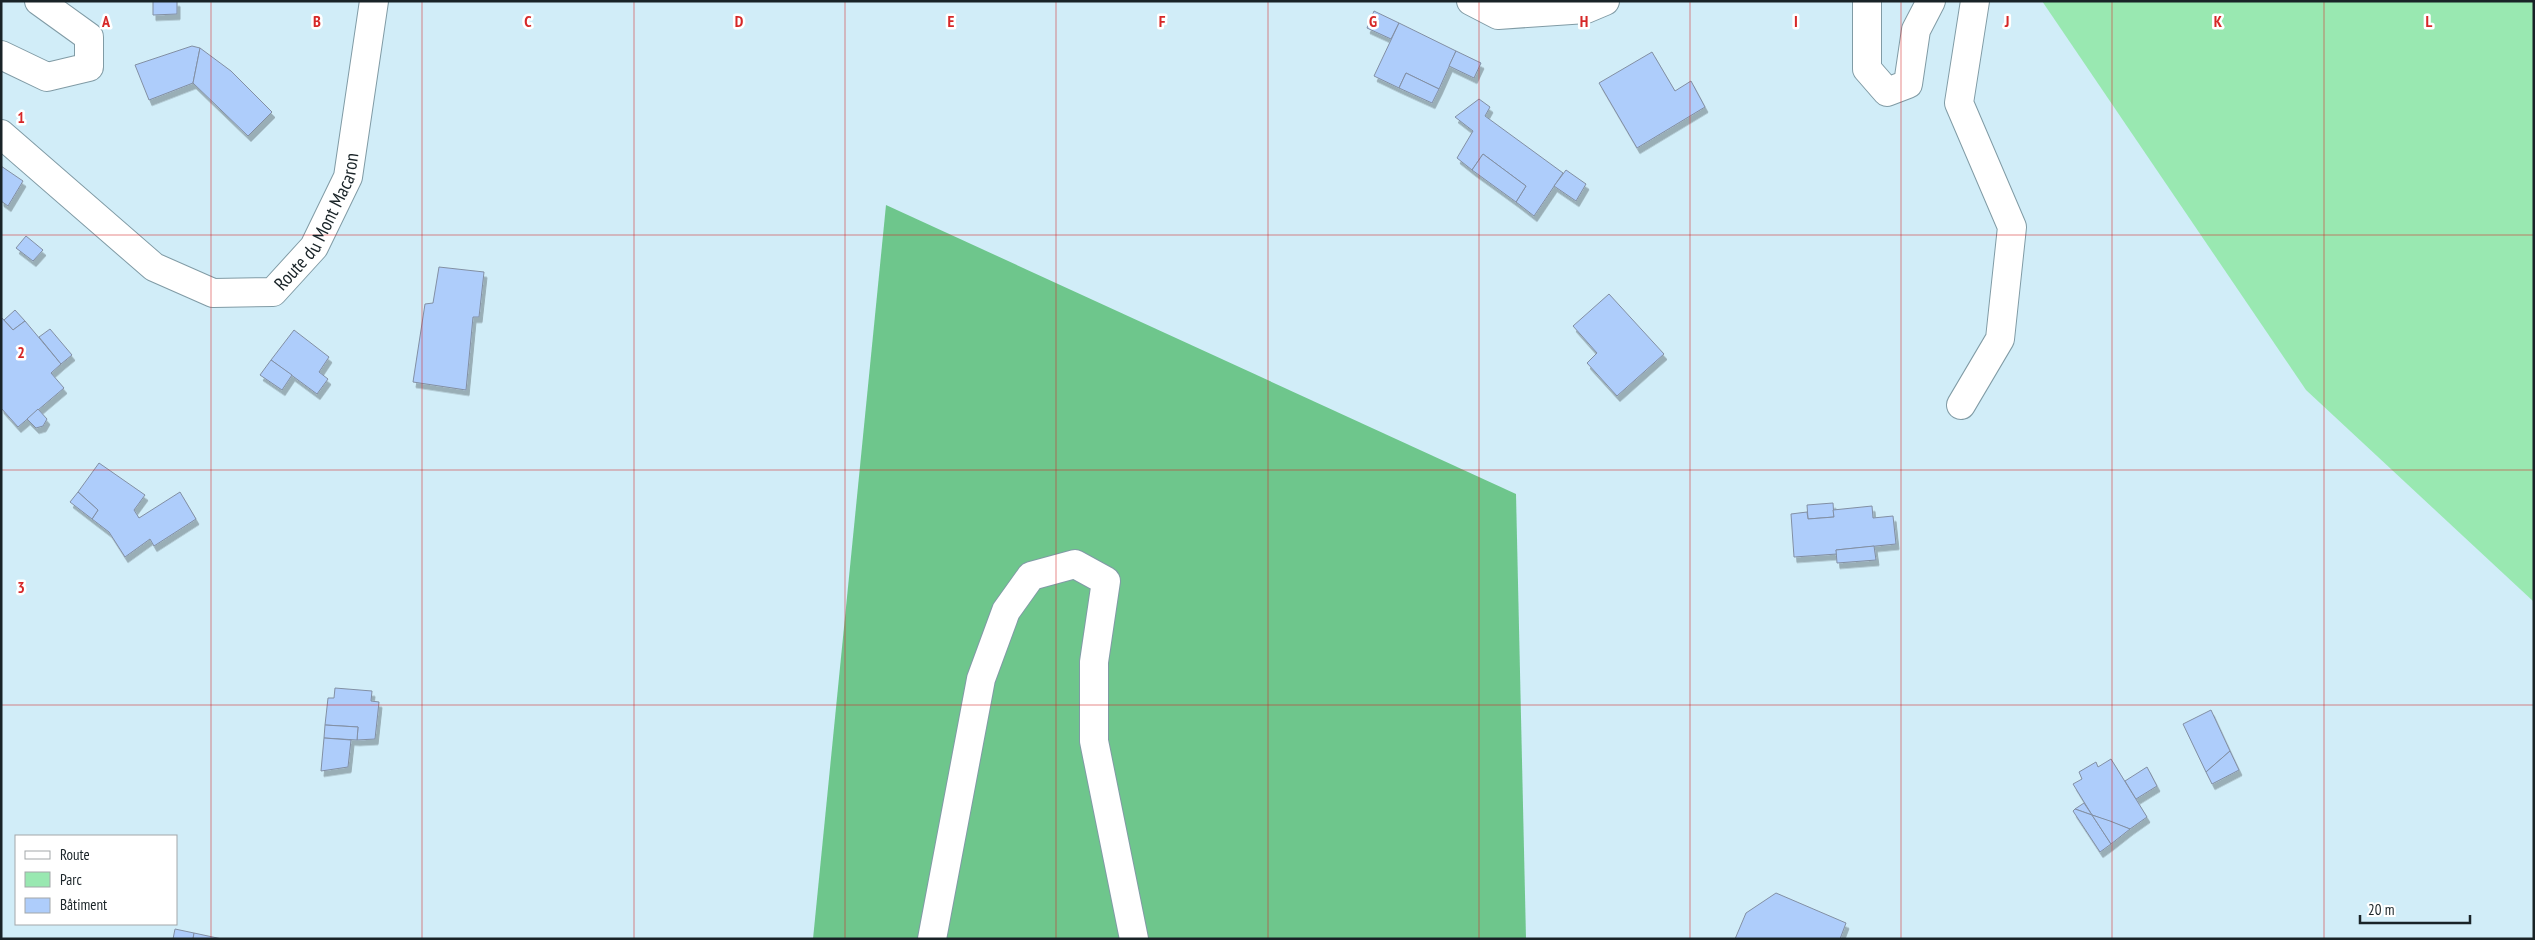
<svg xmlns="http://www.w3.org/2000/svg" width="2535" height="940" viewBox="0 0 2535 940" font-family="'PT Sans Narrow',sans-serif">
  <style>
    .green { fill: #99e8b1 }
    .forest { fill: #6ec68c }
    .building { fill: #aecdfb; stroke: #828fa3; filter: url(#shadow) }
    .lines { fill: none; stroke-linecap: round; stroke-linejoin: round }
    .minor-casing { stroke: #809ba5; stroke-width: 30 }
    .minor { stroke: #fff; stroke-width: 28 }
    .grid { fill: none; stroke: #d62828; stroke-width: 1; stroke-opacity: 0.55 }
    .labels { text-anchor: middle; stroke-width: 5; stroke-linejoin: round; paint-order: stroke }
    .street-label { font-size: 19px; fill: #192327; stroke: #fff }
    .grid-label { font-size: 16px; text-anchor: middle; font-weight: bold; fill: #d62828; stroke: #fff; stroke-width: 5; stroke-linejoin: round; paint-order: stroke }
  </style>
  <defs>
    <filter id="shadow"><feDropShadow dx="3" dy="5.5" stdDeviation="0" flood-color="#0004"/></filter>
  </defs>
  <rect width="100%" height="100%" fill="#d1edf8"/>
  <!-- green -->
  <polygon class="green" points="2042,1 2534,1 2534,602 2306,390"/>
  <!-- forest -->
  <polygon class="forest" points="886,205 1516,494 1526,939 813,939"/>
  <!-- building -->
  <g class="building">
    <polygon points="153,1 177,1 177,14 153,15"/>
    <polygon points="1374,11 1399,23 1391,39 1367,28"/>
    <polygon points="1399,23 1456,51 1439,89 1406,73 1399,88 1374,76"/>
    <polygon points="192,46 200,48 193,83 149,100 135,65"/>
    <polygon points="200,48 231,71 272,112 248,136 193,83"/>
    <polygon points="1456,51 1481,63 1474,78 1449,66"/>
    <polygon points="1652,52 1675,91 1691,81 1705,107 1637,148 1599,83"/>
    <polygon points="1406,73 1439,89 1432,103 1399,88"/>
    <polygon points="1479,99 1490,107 1485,116 1563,173 1534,216 1516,202 1526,186 1483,154 1472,170 1457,158 1473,131 1455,117"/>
    <polygon points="1483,154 1526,186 1516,202 1472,170"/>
    <polygon points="1,166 23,181 8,206 1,201"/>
    <polygon points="1566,170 1586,184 1576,201 1554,186"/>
    <polygon points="26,236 43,250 33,261 16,248"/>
    <polygon points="439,267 484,272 479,317 473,317 466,390 413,382 425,304 433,303"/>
    <polygon points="1609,294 1664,354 1617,396 1587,363 1597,353 1573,326"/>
    <polygon points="15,310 25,321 13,330 4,320"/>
    <polygon points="1,317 13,330 25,321 61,364 51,373 64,388 18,427 1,408"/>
    <polygon points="50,329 72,355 61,364 39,337"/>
    <polygon points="294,330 329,357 319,372 328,379 317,394 271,360"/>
    <polygon points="271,360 292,375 282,390 260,375"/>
    <polygon points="38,409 47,419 43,426 36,428 27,419"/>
    <polygon points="99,463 145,495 134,510 139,518 180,492 196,519 154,546 150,539 125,557 109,532 92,519 98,510 78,492"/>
    <polygon points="78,492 98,510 92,519 70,502"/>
    <polygon points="1833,503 1834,517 1808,519 1807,505"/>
    <polygon points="1872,506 1873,518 1893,516 1896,544 1836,550 1837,554 1794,557 1791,514 1807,512 1808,519 1834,517 1833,510"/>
    <polygon points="1874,546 1876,560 1837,563 1836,550"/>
    <polygon points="335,688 372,691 371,701 379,702 375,739 357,740 358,727 325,725 328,698 334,698"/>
    <polygon points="2211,710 2230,751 2206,772 2183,724"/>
    <polygon points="325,725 358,727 357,740 324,738"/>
    <polygon points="324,738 351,740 348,767 321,771"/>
    <polygon points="2230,751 2239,770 2212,784 2206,772"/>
    <polygon points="2111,759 2147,817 2130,829 2092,815 2073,784 2082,779 2079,772 2096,762 2098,767"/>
    <polygon points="2147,767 2157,786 2136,799 2125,781"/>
    <polygon points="2084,803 2092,815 2075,809"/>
    <polygon points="2075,809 2092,815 2111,844 2100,852 2073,811"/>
    <polygon points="2092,815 2110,821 2130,829 2111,844"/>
    <polygon points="1776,893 1846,923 1840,939 1735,939 1746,913"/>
    <polygon points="175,929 194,933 193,939 173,939"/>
    <polygon points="194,933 222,939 193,939"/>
  </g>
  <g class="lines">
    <!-- minor casing -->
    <g class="minor-casing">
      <g id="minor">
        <polyline points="1471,1 1498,15 1586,9 1605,1"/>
        <polyline points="1867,1 1867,69 1887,92 1908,84 1916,30 1931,1"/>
        <polyline points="1,55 47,77 89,67 89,37 39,1"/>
        <path id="s1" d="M1 134 154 267 213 293 273 292 314 247 348 177 374 1"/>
        <polyline points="1961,405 2000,339 2012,227 1959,103 1975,1"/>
        <polyline points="932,939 981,679 1006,611 1031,576 1075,564 1106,581 1094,662 1094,741 1134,939"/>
      </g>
    </g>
    <!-- minor -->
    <use href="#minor" class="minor"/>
  </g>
  <!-- grid -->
  <path class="grid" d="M211 1V939M422 1V939M634 1V939M845 1V939M1056 1V939M1268 1V939M1479 1V939M1690 1V939M1901 1V939M2112 1V939M2324 1V939M1 235H2534M1 470H2534M1 705H2534"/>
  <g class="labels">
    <!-- street labels -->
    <g class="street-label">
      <text dy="7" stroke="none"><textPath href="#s1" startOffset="412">Route du Mont Macaron</textPath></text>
    </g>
  </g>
  <g class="grid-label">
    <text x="106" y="27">A</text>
    <text x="317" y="27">B</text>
    <text x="528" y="27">C</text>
    <text x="739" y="27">D</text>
    <text x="951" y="27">E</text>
    <text x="1162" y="27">F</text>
    <text x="1373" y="27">G</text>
    <text x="1584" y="27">H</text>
    <text x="1796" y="27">I</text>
    <text x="2007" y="27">J</text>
    <text x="2218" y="27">K</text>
    <text x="2429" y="27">L</text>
    <text x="21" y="123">1</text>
    <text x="21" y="358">2</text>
    <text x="21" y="593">3</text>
  </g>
  <!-- border -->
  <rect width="2535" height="940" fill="none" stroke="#192327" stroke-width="5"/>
  <!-- legend -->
  <rect x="15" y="835" width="162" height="90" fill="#ffffff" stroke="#a3a7a9"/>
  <rect x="25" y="851" width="25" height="8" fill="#ffffff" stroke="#a3a7a9"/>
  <text x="60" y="860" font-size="15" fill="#192327">Route</text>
  <rect x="25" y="872" width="25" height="15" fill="#99e8b1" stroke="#a3a7a9"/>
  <text x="60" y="885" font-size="15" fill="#192327">Parc</text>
  <rect x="25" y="898" width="25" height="15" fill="#aecdfb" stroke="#a3a7a9"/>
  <text x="60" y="910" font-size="15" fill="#192327">Bâtiment</text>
  <!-- scale -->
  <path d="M2360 915v8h110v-8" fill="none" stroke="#192327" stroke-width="2.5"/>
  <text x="2368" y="915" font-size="15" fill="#192327" stroke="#ffffff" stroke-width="4" paint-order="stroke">20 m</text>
</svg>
